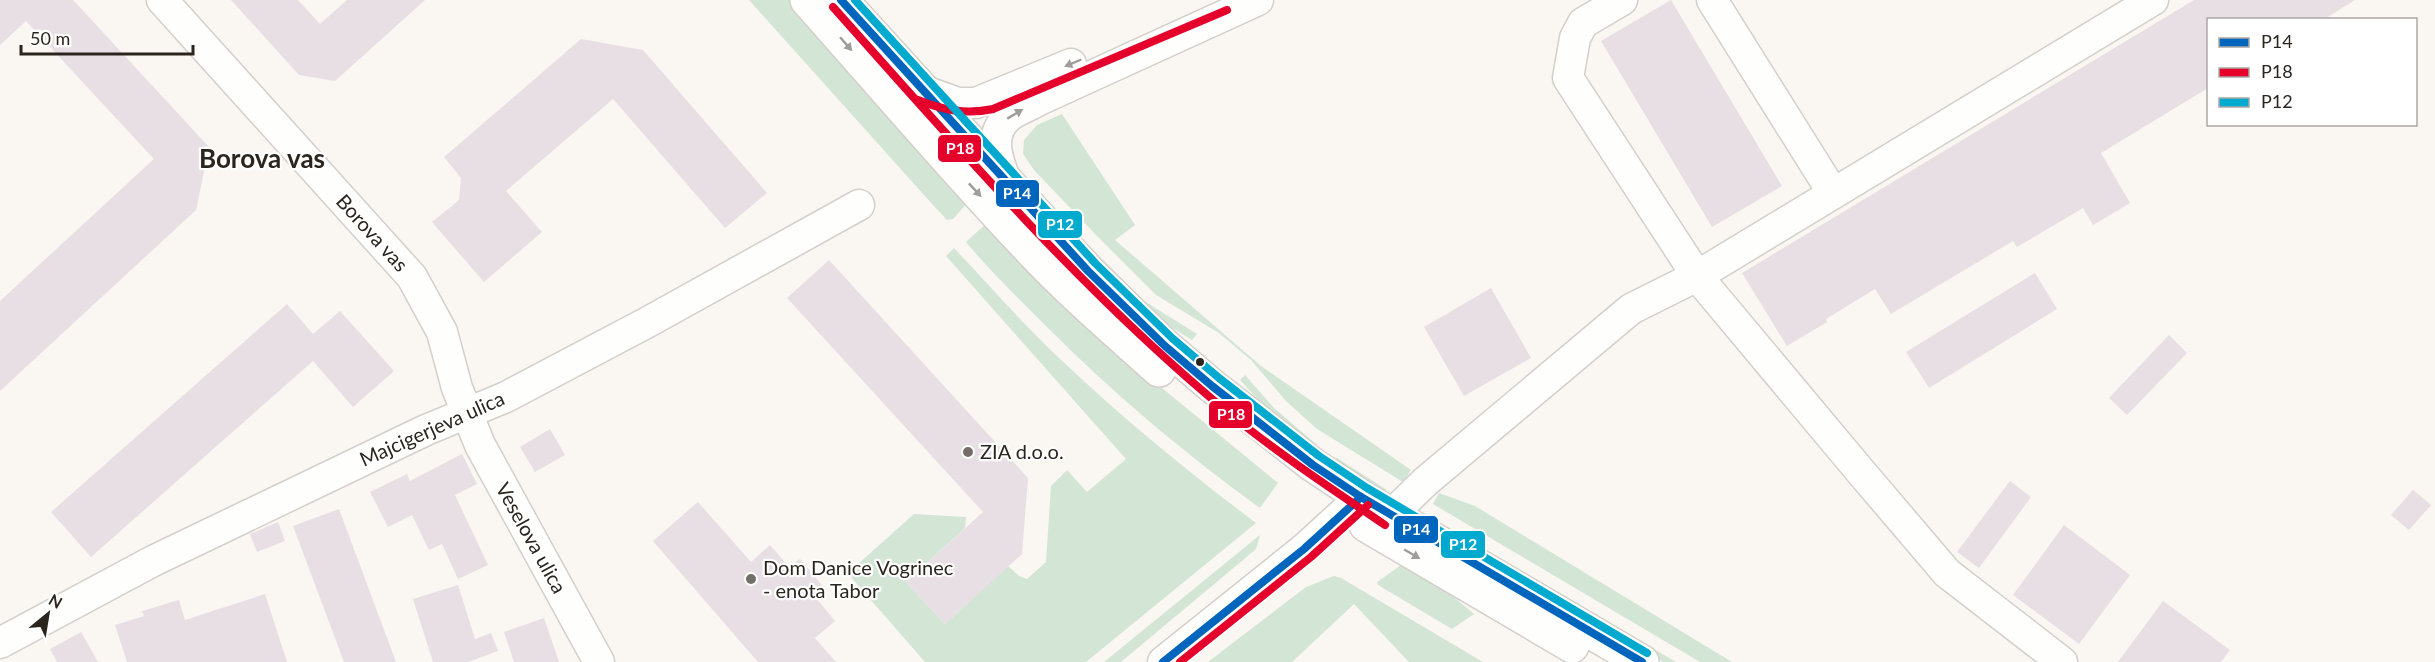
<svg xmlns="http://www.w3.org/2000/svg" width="2435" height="662" viewBox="0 0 2435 662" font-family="Lato,sans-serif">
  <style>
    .green { fill: #d3e5d4 }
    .building { fill: #e8dfe4 }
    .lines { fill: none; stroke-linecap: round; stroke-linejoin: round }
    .minor-casing { stroke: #d4cfca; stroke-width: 33 }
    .major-casing { stroke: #d4cfca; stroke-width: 36 }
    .minor { stroke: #fefefd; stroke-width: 30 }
    .major { stroke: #fefefd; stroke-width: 33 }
    .bus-1-casing { stroke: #fff; stroke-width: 12 }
    .bus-2-casing { stroke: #fff; stroke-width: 12 }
    .bus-3-casing { stroke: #fff; stroke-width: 12 }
    .bus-1 { stroke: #0065bd; stroke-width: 8 }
    .bus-2 { stroke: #e4002b; stroke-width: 8 }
    .bus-3 { stroke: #00a9ce; stroke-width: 8 }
    .oneway { fill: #9f9c99 }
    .bus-dot { fill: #2b251e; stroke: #fff; stroke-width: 2 }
    .poi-dot { fill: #736e68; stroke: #fff; stroke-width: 2 }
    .labels { text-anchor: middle; stroke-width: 4.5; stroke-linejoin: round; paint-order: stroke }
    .street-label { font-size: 20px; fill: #2b251e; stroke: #fff }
    .poi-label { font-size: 20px; fill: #2b251e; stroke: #fff; text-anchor: start }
    .district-label { font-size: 26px; font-weight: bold; fill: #2b251e; stroke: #fff }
    .line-badge { stroke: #fff; stroke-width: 2 }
    .badge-label { font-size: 16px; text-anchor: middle; font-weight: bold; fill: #fff }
  </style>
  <rect width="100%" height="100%" fill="#faf6f2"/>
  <!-- green -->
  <g class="green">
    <polygon points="749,0 792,0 969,201 953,219 947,220 933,205"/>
    <polygon points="1062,114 1135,225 1115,240 1261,366 1411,470 1403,482 1317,429 1286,401 1251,360 1219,333 1156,295 1098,237 1034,170 1023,154 1024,140 1037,125"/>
    <polygon points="1026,187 1066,223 1144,301 1197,334 1192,340 1163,322"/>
    <path d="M989 221 1140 370 1278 483 1260 508C1184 453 1114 394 1048 328 1020 300 991 272 966 242Z"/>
    <path d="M954 248C989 285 1022 323 1059 358 1121 417 1187 471 1256 523L1086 662H925L850 576 858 564 914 514 966 517 965 528 906 582 945 624 1008 566 1019 576 1027 579 1046 562 1051 486 1067 470 1087 492 1126 459 946 256Z"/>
    <polygon points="1245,375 1274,408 1316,444 1313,449 1261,403 1240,380"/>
    <polygon points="1334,458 1337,458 1387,490 1378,491 1331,462"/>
    <polygon points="1439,493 1475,506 1732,662 1700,662 1433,504"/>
    <polygon points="1457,533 1676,662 1663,662 1453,538"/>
    <polygon points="1260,535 1256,549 1121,662 1104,662"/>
    <polygon points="1404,563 1431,578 1474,614 1452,629 1378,585 1377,582"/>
    <polygon points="1334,576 1341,578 1483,662 1409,662 1354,604 1292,662 1208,662 1306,587"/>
  </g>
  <!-- building -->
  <g class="building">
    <polygon points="0,0 73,0 209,147 196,210 0,391 0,301 154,159 26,21 0,45"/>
    <polygon points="231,0 298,0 320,24 347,0 425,0 335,81 299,75"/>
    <polygon points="1671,0 1782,186 1712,227 1601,41"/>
    <polygon points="2194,0 2355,0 2323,20 2208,20 2208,88 2101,153 2130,203 2093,225 2083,208 2017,247 2013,241 1891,314 1875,289 1826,319 1827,322 1787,346 1742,273"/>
    <polygon points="581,39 643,50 767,193 725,228 613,99 506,191 542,232 484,282 432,222 459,200 461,178 444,157"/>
    <polygon points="829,260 1028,478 1022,554 945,624 906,582 983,512 787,298"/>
    <polygon points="2035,273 2057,309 1929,388 1906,352"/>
    <polygon points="1491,288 1531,358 1464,396 1424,327"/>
    <polygon points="287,304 313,334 340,311 394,371 353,407 313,361 91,557 51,512"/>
    <polygon points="2169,335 2187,353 2127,415 2109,398"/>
    <polygon points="550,429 565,455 535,472 520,447"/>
    <polygon points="462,454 477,484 455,495 488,565 458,579 442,544 429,550 412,515 388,527 370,492 407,474 410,481"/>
    <polygon points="2010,481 2031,497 1979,568 1957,552"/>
    <polygon points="2413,490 2431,505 2409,530 2391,515"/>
    <polygon points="698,502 751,562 770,545 789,567 800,559 826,590 816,598 835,621 815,638 836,662 758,662 653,541"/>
    <polygon points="339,509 396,662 344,662 293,526"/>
    <polygon points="278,522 285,541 257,552 250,534"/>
    <polygon points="2064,525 2130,575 2079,644 2013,595"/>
    <polygon points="458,585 475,639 491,633 498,651 468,662 433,662 413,599"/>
    <polygon points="265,594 287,662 127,662 115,625 144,616 142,611 179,600 185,620"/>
    <polygon points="2163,601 2230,650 2221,662 2118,662"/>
    <polygon points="544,618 559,662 514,662 504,632"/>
    <polygon points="81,632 98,662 57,662 50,649"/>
  </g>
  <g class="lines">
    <!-- minor casing -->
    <g class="minor-casing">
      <g id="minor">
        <polyline points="162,0 412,277 442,332 457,388 480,445 599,662"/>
        <polyline points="1622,0 1583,23 1575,38 1568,78 1697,276 1861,472 1947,573 2062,662"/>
        <polyline points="1712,0 1833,193"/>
        <polyline points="922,90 958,103 976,103 1071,64"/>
        <path d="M1007 184C999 163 987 137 1007 118 1014 111 1030 106 1039 100L1258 0"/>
        <polyline points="1375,531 1425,482 1631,309 1697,276 2153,0"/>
        <polyline points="0,643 153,561 426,430 506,397 648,322 859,205"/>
        <polyline points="1163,662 1304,549 1361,497"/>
      </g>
    </g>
    <!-- major casing -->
    <g class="major-casing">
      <g id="major">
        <path d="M807 0C880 82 951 166 1026 245 1068 290 1114 330 1159 370"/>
        <polyline points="841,0 1088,271 1165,346 1212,386 1313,465 1361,497 1642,662"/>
        <polyline points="1366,525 1572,646"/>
      </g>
    </g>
    <!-- minor -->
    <use href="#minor" class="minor"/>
    <!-- major -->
    <use href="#major" class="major"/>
    <!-- bus-1 casing -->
    <g class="bus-1-casing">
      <g id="bus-1">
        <polyline points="841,0 1088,271 1165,346 1212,386 1313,465 1361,497 1642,662"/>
        <polyline points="1163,662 1304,549 1361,497"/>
      </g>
    </g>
    <!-- bus-2 casing -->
    <g class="bus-2-casing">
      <g id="bus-2">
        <path d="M833 7C959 148 1083 293 1230 414 1279 454 1332 489 1385 525"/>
        <path d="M918 100C943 110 966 115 993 109L1227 10"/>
        <polyline points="1180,662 1311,557 1368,505"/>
      </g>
    </g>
    <!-- bus-3 casing -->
    <g class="bus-3-casing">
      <polyline id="bus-3" points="855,0 1096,264 1172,338 1219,378 1319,456 1367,488 1647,653"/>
    </g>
    <!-- bus-1 -->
    <use href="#bus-1" class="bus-1"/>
    <!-- bus-2 -->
    <use href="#bus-2" class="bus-2"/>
    <!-- bus-3 -->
    <use href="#bus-3" class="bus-3"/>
  </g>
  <!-- one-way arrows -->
  <defs><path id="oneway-solid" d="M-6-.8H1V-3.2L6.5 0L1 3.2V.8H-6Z" transform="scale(1.5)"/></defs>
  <g class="oneway">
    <use href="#oneway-solid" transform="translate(846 44) rotate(49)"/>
    <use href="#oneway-solid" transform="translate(1073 63) rotate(157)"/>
    <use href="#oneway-solid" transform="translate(1015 114) rotate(-31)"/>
    <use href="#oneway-solid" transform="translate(975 190) rotate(47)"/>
    <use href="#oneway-solid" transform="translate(1412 554) rotate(30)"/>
  </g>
  <!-- markers -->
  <circle class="bus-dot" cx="1200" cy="362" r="5"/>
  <g class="poi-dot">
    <circle cx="968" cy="452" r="6"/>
    <circle cx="751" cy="579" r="6"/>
  </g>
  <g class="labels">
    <!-- street labels -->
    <g class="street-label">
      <text transform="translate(372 233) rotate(48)" y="7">Borova vas</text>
      <text transform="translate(432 429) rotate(-24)" y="7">Majcigerjeva ulica</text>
      <text transform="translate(531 538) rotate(61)" y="7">Veselova ulica</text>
    </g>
    <!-- poi labels -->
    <g class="poi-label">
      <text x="980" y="459">ZIA d.o.o.</text>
      <text x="763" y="575">Dom Danice Vogrinec<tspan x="763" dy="23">- enota Tabor</tspan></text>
    </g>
    <!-- district labels -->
    <g class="district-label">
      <text x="262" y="168">Borova vas</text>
    </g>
  </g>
  <g class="line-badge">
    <rect x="937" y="134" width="45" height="29" rx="6" fill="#e4002b"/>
    <rect x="995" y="179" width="45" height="29" rx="6" fill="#0065bd"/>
    <rect x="1037" y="210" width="46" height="29" rx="6" fill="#00a9ce"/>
    <rect x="1208" y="400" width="45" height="29" rx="6" fill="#e4002b"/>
    <rect x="1393" y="515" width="46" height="29" rx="6" fill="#0065bd"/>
    <rect x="1440" y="530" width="46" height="29" rx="6" fill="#00a9ce"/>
  </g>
  <g class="badge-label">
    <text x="960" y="154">P18</text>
    <text x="1017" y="199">P14</text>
    <text x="1060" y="230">P12</text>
    <text x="1231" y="420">P18</text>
    <text x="1416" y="535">P14</text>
    <text x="1463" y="550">P12</text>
  </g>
  <!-- legend -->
  <rect x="2207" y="18" width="210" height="108" fill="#ffffff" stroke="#aaa8a5" stroke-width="1.5"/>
  <rect x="2219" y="38" width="30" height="9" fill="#0065bd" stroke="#aaa8a5" stroke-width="1.5"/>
  <text x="2261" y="48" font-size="18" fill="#2b251e">P14</text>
  <rect x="2219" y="68" width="30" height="9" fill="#e4002b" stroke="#aaa8a5" stroke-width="1.5"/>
  <text x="2261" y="78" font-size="18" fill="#2b251e">P18</text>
  <rect x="2219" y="98" width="30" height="9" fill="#00a9ce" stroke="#aaa8a5" stroke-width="1.5"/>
  <text x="2261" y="108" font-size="18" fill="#2b251e">P12</text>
  <!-- north arrow -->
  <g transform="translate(48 614) rotate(30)" stroke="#ffffff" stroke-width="4.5" paint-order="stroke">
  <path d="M0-4.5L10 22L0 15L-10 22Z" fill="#2b251e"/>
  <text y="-9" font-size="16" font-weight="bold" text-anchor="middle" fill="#2b251e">N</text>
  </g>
  <!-- scale -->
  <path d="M21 45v9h172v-9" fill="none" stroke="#2b251e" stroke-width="3"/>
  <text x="30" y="45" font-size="18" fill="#2b251e" stroke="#ffffff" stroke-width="4.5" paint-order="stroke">50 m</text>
</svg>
